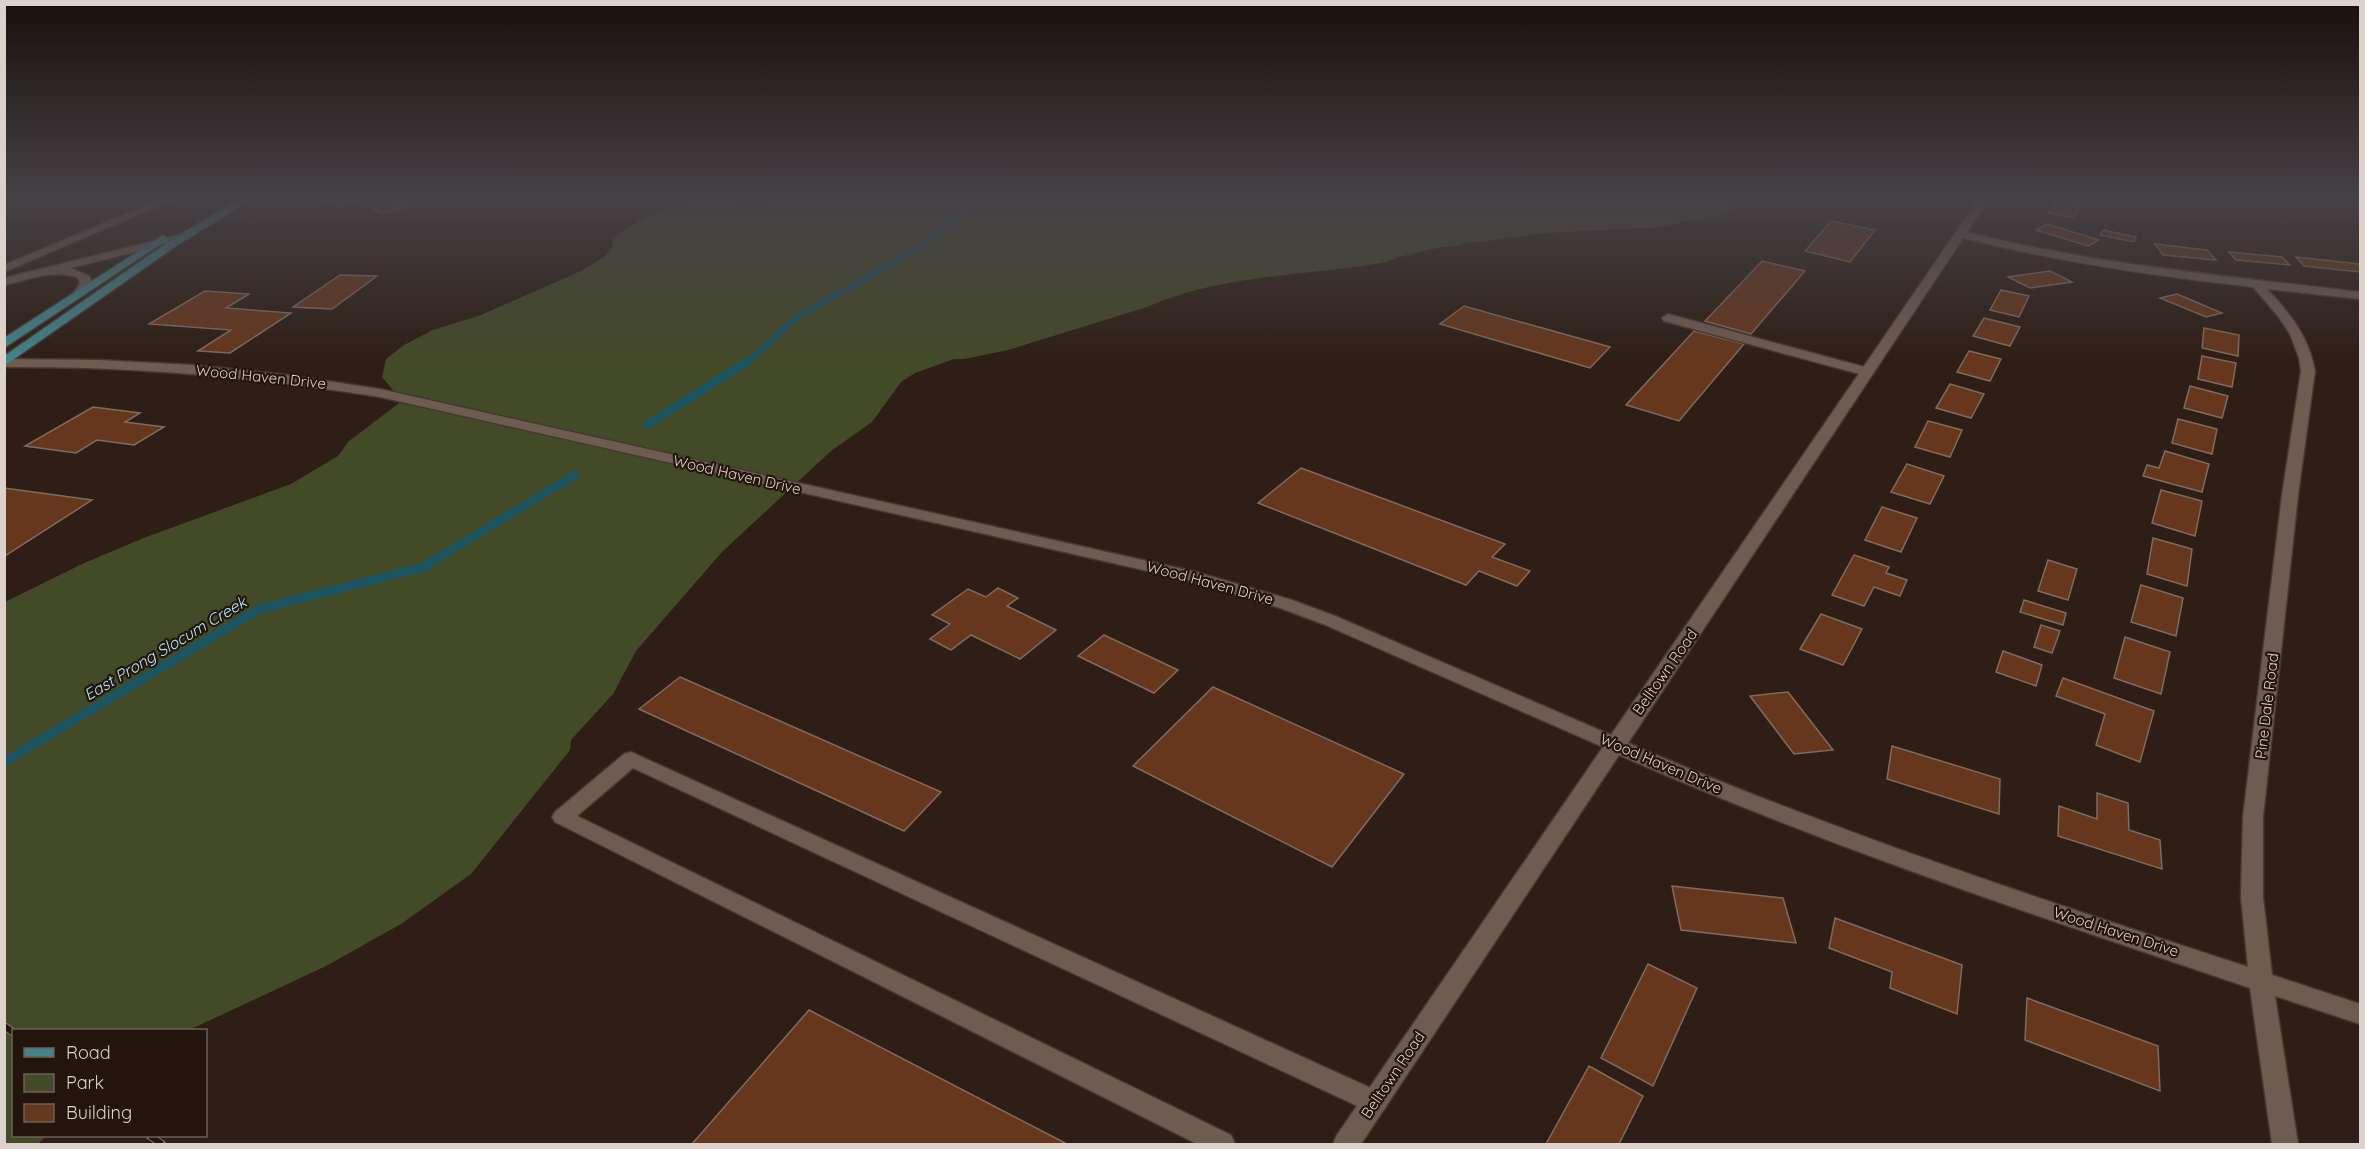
<svg xmlns="http://www.w3.org/2000/svg" width="2365" height="1149" viewBox="0 0 2365 1149" font-family="Quicksand,sans-serif">
  <style>
    .green { fill: #434a28 }
    .lines { fill: none; stroke-linecap: round; stroke-linejoin: round }
    .stream-far2 { stroke: #1b5462; stroke-width: 6 }
    .stream-far1 { stroke: #1b5462; stroke-width: 8 }
    .stream { stroke: #1b5462; stroke-width: 9 }
    .building { fill: #66371c; stroke: #7f6b60; stroke-width: 1.5 }
    .service-casing { stroke: #463832; stroke-width: 3 }
    .minor-casing { stroke: #463832; stroke-width: 3 }
    .tertiary-casing { stroke: #463832; stroke-width: 3 }
    .primary-casing { stroke: #463832; stroke-width: 3 }
    .service { fill: #6f5c51; fill-rule: evenodd }
    .minor { fill: #6f5c51; fill-rule: evenodd }
    .tertiary { fill: #6f5c51; fill-rule: evenodd }
    .primary { fill: #418489; fill-rule: evenodd }
    .rail-casing { stroke: #857770; stroke-width: 8 }
    .rail { stroke: #24150c; stroke-width: 6; stroke-dasharray: 19; stroke-linecap: butt }
    .labels { text-anchor: middle; stroke-width: 4.5; stroke-linejoin: round; paint-order: stroke }
    .street-label { font-size: 15px; fill: #ddd1cb; stroke: #24150c }
    .water-label { font-size: 16px; font-style: italic; fill: #afeafb; stroke: #24150c }
  </style>
  <rect width="100%" height="100%" fill="#2e1e15"/>
  <!-- green -->
  <path class="green" d="M689 200H727L760 205 766 200H1734L1735 206 1728 212 1707 218 1688 220 1663 227 1544 233 1462 244C1454 247 1446 246 1438 248 1424 251 1398 256 1387 262 1309 276 1219 274 1147 307L1008 350 964 359H954L915 373 901 382 872 422 831 451 722 552 636 651 613 694 571 740 570 750 471 874 401 924 326 966 189 1030H14V1136H46L38 1144H5V602L82 564 141 539 291 484 338 456 349 441 402 401 382 377 386 359 404 345 433 330 481 315 581 271 604 257 613 247 612 240 626 229 657 212Z"/>
  <g class="lines">
    <!-- stream-far2 -->
    <polyline class="stream-far2" points="747,363 797,317 912,252 978,200"/>
    <!-- stream-far1 -->
    <g class="stream-far1">
      <polyline points="647,425 748,361"/>
      <polyline points="423,567 575,475"/>
    </g>
    <!-- stream -->
    <polyline class="stream" points="4,762 259,609 428,566"/>
  </g>
  <!-- building -->
  <g class="building">
    <polygon points="319,200 362,200 340,207"/>
    <polygon points="2056,200 2069,200 2082,203 2074,218 2048,213"/>
    <polygon points="398,201 410,205 385,214 373,210"/>
    <polygon points="1831,221 1875,230 1850,262 1805,251"/>
    <polygon points="2047,224 2099,240 2088,246 2036,230"/>
    <polygon points="2103,230 2136,237 2134,242 2100,235"/>
    <polygon points="2155,244 2207,250 2216,260 2163,255"/>
    <polygon points="2229,252 2282,257 2290,265 2236,260"/>
    <polygon points="2296,257 2359,264 2360,272 2304,266"/>
    <polygon points="1762,261 1805,271 1751,334 1705,321"/>
    <polygon points="2050,271 2072,282 2030,288 2008,277"/>
    <polygon points="340,275 377,276 332,309 293,307"/>
    <polygon points="2001,290 2029,296 2019,317 1990,310"/>
    <polygon points="205,291 249,294 226,308 291,313 230,353 198,351 231,330 149,324"/>
    <polygon points="2177,294 2222,313 2206,317 2160,298"/>
    <polygon points="1464,306 1610,347 1590,368 1440,324"/>
    <polygon points="1984,318 2020,327 2010,346 1973,336"/>
    <polygon points="2204,328 2239,335 2238,356 2202,348"/>
    <polygon points="1694,331 1744,344 1679,421 1626,405"/>
    <polygon points="1969,351 2001,359 1990,381 1957,372"/>
    <polygon points="2202,356 2236,363 2232,387 2198,379"/>
    <polygon points="1950,384 1984,394 1971,418 1936,408"/>
    <polygon points="2190,386 2228,396 2222,418 2184,408"/>
    <polygon points="93,407 140,413 125,422 164,427 134,445 97,440 76,453 25,446"/>
    <polygon points="2178,419 2217,429 2212,454 2172,443"/>
    <polygon points="1928,421 1962,430 1950,457 1915,447"/>
    <polygon points="2165,451 2209,464 2202,492 2143,476 2147,465 2159,468"/>
    <polygon points="1907,464 1944,476 1930,504 1891,492"/>
    <polygon points="1301,468 1505,544 1492,557 1530,571 1517,586 1479,571 1466,585 1258,503"/>
    <polygon points="4,488 92,500 5,556"/>
    <polygon points="2161,490 2202,501 2195,536 2152,523"/>
    <polygon points="1882,507 1917,518 1901,552 1865,540"/>
    <polygon points="2153,538 2192,549 2187,586 2147,574"/>
    <polygon points="1854,555 1889,567 1886,573 1907,580 1900,596 1874,587 1864,606 1832,595"/>
    <polygon points="2048,560 2077,569 2068,600 2038,591"/>
    <polygon points="2141,585 2183,598 2176,636 2131,622"/>
    <polygon points="998,588 1018,598 1007,606 1056,630 1020,659 971,635 951,650 930,639 950,624 932,615 968,589 986,597"/>
    <polygon points="2024,600 2066,613 2063,625 2020,612"/>
    <polygon points="1821,614 1862,629 1843,665 1800,649"/>
    <polygon points="2041,625 2060,631 2052,653 2034,647"/>
    <polygon points="1104,635 1178,670 1154,693 1078,656"/>
    <polygon points="2125,637 2170,652 2161,694 2114,678"/>
    <polygon points="2003,651 2042,665 2036,686 1996,672"/>
    <polygon points="680,677 941,792 904,831 639,709"/>
    <polygon points="2063,678 2154,711 2140,762 2096,745 2105,714 2056,696"/>
    <polygon points="1213,687 1404,774 1332,867 1133,766"/>
    <polygon points="1788,692 1833,750 1794,754 1750,696"/>
    <polygon points="1892,746 2000,779 1999,814 1887,779"/>
    <polygon points="2097,793 2128,803 2129,830 2160,840 2162,869 2058,836 2059,806 2097,819"/>
    <polygon points="1672,886 1783,898 1796,943 1681,930"/>
    <polygon points="1835,918 1962,965 1957,1014 1890,988 1892,972 1829,948"/>
    <polygon points="1648,964 1697,988 1653,1086 1601,1058"/>
    <polygon points="2027,998 2158,1046 2160,1091 2025,1040"/>
    <polygon points="809,1010 1067,1144 692,1144"/>
    <polygon points="1589,1066 1643,1096 1619,1144 1546,1144"/>
  </g>
  <g class="lines">
    <!-- service casing -->
    <g class="service-casing">
      <g id="service">
        <polygon points="1668,314 1872,369 1874,372 1867,376 1664,321 1662,318"/>
        <polygon points="631,752 1384,1094 1388,1102 1384,1110 1375,1114 1366,1110 633,768 577,816 1231,1135 1235,1144 1197,1144 555,822 552,817 555,812 624,754"/>
      </g>
    </g>
    <!-- minor casing -->
    <g class="minor-casing">
      <path id="minor" d="M1978 200H1988L1967 232C2097 265 2228 276 2360 292V299L2267 289C2290 313 2309 337 2315 371L2298 495 2263 817V897L2272 975 2360 1004V1024L2275 996 2298 1144H2272L2250 988C2038 916 1825 846 1619 755L1361 1144H1333L1337 1135 1603 747 1323 624 1280 608 1192 581 380 397C255 377 131 366 4 367V359L98 360 193 365 287 375 380 389 1196 572 1292 600 1335 616 1611 735ZM1963 238C2058 262 2155 276 2253 287L2278 316 2290 334 2299 358 2301 371 2282 495 2243 817 2241 897 2248 967C2039 899 1830 830 1628 743Z"/>
    </g>
    <!-- tertiary casing -->
    <g class="tertiary-casing">
      <g id="tertiary">
        <polygon points="159,200 173,200 4,272 4,265"/>
        <path d="M186 233 190 234V238L71 268 89 276 92 283 84 295 80 296 74 292 80 283 78 278C55 268 28 280 4 285V278Z"/>
      </g>
    </g>
    <!-- primary casing -->
    <g class="primary-casing">
      <g id="primary">
        <polygon points="239,200 251,200 179,244 4,366 4,356 171,240"/>
        <polygon points="163,235 168,238 167,240 4,348 4,338"/>
      </g>
    </g>
    <!-- service -->
    <use href="#service" class="service"/>
    <!-- minor -->
    <use href="#minor" class="minor"/>
    <!-- tertiary -->
    <use href="#tertiary" class="tertiary"/>
    <!-- primary -->
    <use href="#primary" class="primary"/>
    <!-- rail casing -->
    <g class="rail-casing">
      <g id="rail">
        <polyline points="4,1026 14,1033"/>
        <polyline points="150,1136 162,1144"/>
      </g>
    </g>
    <!-- rail -->
    <use href="#rail" class="rail"/>
  </g>
  <!-- sky -->
  <linearGradient id="sky" x2="0" y2="1"><stop stop-color="#19100c"/><stop offset="0.55" stop-color="#464146"/><stop offset="1" stop-color="#464146" stop-opacity="0"/></linearGradient>
  <rect width="2365" height="361" fill="url(#sky)"/>
  <g class="labels">
    <!-- street labels -->
    <g class="street-label">
      <text transform="translate(261 377) rotate(6)" y="5">Wood Haven Drive</text>
      <text transform="translate(737 475) rotate(13)" y="5">Wood Haven Drive</text>
      <text transform="translate(1210 583) rotate(15)" y="5">Wood Haven Drive</text>
      <text transform="translate(1665 672) rotate(-55)" y="5">Belltown Road</text>
      <text transform="translate(2267 706) rotate(-83)" y="5">Pine Dale Road</text>
      <text transform="translate(1661 764) rotate(23)" y="5">Wood Haven Drive</text>
      <text transform="translate(2116 932) rotate(18)" y="5">Wood Haven Drive</text>
      <text transform="translate(1393 1075) rotate(-56)" y="5">Belltown Road</text>
    </g>
    <!-- water labels -->
    <g class="water-label">
      <text transform="translate(165 648) rotate(-31)" y="6">East Prong Slocum Creek</text>
    </g>
  </g>
  <!-- border -->
  <rect width="2365" height="1149" fill="none" stroke="#ddd1cb" stroke-width="12"/>
  <!-- legend -->
  <rect x="12" y="1029" width="195" height="108" fill="#24150c" stroke="#6e6058" stroke-width="1.5"/>
  <rect x="24" y="1048" width="30" height="9" fill="#418489" stroke="#6e6058" stroke-width="1.5"/>
  <text x="66" y="1059" font-size="18" fill="#ddd1cb">Road</text>
  <rect x="24" y="1074" width="30" height="18" fill="#434a28" stroke="#6e6058" stroke-width="1.5"/>
  <text x="66" y="1089" font-size="18" fill="#ddd1cb">Park</text>
  <rect x="24" y="1104" width="30" height="18" fill="#66371c" stroke="#6e6058" stroke-width="1.5"/>
  <text x="66" y="1119" font-size="18" fill="#ddd1cb">Building</text>
</svg>
